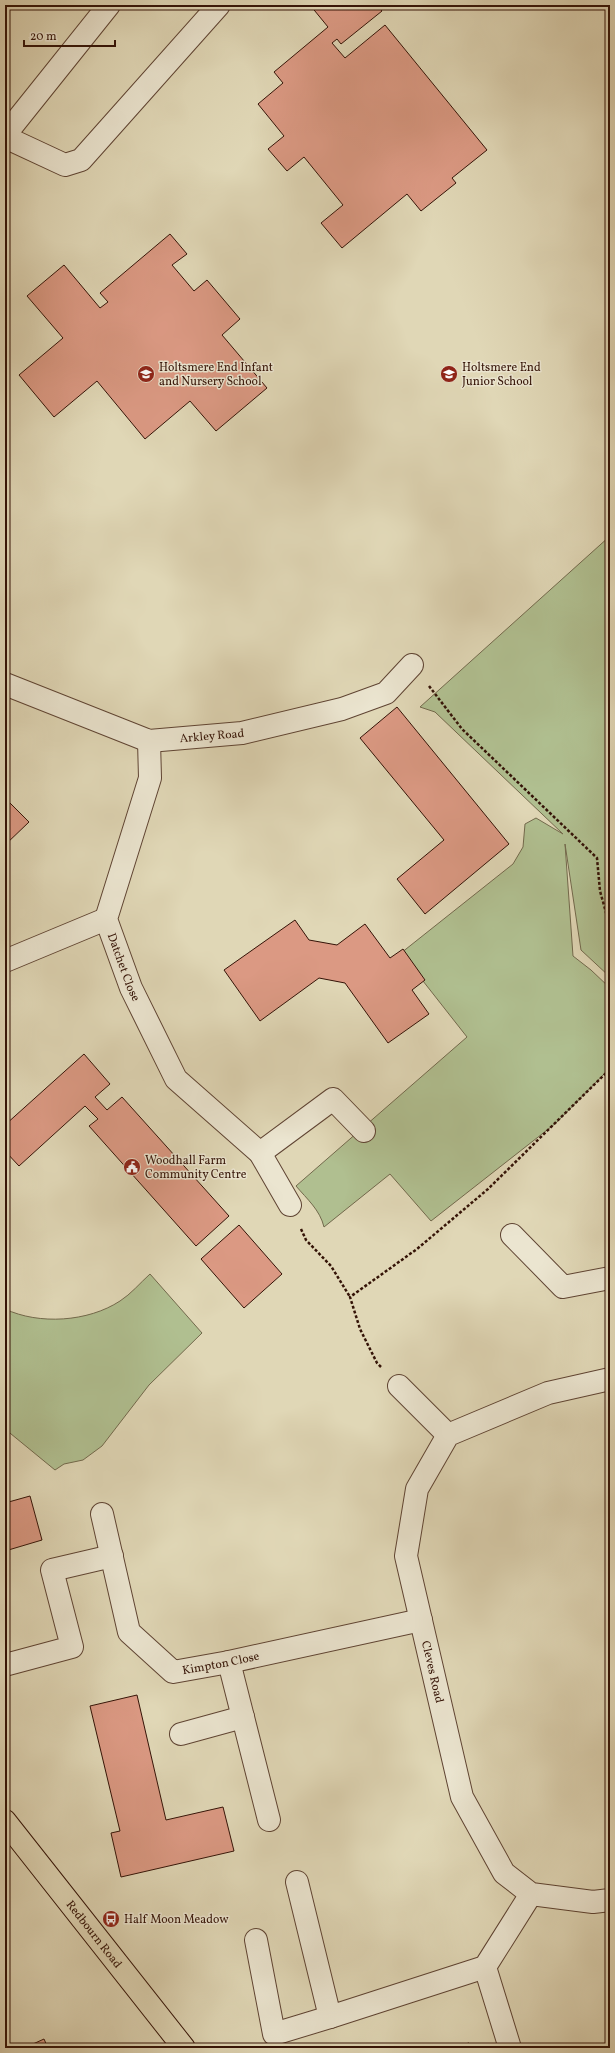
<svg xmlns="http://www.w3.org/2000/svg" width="615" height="2053" viewBox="0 0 615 2053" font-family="Vollkorn,serif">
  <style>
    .green { fill: #b0bf90; stroke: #72694c }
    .building { fill: #db9983; stroke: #341307 }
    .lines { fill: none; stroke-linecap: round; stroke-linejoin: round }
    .minor-casing { stroke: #5f4433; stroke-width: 24 }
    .major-casing { stroke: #341307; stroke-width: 24 }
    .path { stroke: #341307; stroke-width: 2.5; stroke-dasharray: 3 2; stroke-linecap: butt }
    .minor { stroke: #ebe5d0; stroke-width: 22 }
    .major { stroke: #e0d7b6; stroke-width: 22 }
    .labels { text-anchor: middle; stroke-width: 3; stroke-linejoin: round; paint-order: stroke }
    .poi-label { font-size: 12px; fill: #341307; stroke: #ebe5d0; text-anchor: start }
    .street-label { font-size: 12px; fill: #341307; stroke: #ebe5d0 }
  </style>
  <rect width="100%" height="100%" fill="#e0d7b6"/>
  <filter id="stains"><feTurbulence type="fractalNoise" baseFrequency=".005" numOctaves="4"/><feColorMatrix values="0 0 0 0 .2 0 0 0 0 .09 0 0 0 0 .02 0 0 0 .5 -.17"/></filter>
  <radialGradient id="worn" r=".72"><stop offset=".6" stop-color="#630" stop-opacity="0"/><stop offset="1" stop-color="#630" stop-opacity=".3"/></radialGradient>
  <!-- green -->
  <g class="green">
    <path d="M610 536V977L581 950 565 844 573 956 591 970 610 988V1068L556 1123 431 1221 390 1174 324 1227C320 1210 307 1199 296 1186L467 1037 401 953 513 864 523 847 525 824 536 818 563 834 435 712 420 707Z"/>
    <path d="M150 1274 202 1333 149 1385 102 1446 83 1460 64 1464 55 1470 5 1429V1309C39 1325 88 1322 120 1301 131 1294 140 1283 150 1274Z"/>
  </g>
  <!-- building -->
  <g class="building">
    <polygon points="310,5 377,5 382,11 341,44 337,39 332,43 345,58 385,25 487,150 452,178 456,183 421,211 407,194 342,248 321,223 343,205 304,157 287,171 268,149 284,136 258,104 283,83 274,72 328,27"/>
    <polygon points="170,234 187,254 172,265 194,291 207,280 240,319 222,335 267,388 216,431 190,401 145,439 97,381 54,417 19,375 63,338 27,296 64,265 100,308 108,302 100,293"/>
    <polygon points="397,707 509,844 425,914 397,879 444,840 360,738"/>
    <polygon points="5,798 29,822 5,845"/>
    <polygon points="295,920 309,940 337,945 365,924 390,958 403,949 425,980 412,990 429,1014 388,1043 345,983 319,978 260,1021 224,970"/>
    <polygon points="84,1054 110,1084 95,1097 107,1110 122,1097 229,1216 196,1246 89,1126 98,1119 85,1106 19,1166 5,1151 5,1125"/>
    <polygon points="239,1225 282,1274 244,1308 201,1259"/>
    <polygon points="30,1496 42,1540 5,1551 5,1503"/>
    <polygon points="137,1695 166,1820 223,1807 234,1851 121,1877 111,1833 120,1831 90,1706"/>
    <polygon points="44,2039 48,2048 24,2048"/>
    <polygon points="469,2043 470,2048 450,2048"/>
  </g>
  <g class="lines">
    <!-- minor casing -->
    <g class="minor-casing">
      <g id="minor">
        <polyline points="5,135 109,5"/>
        <polyline points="5,137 65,165 81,160 219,5"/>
        <path id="s1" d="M5 684 149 741 242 733 342 709 386 693 412 665"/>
        <path id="s2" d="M149 741 150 778 106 919 131 988 176 1079 260 1153 290 1205"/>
        <polyline points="5,961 106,919"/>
        <polyline points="260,1153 333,1099 364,1131"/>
        <polyline points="512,1235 563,1287 610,1278"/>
        <path id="s3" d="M610 1379 548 1393 448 1435 417 1489 406 1556 462 1797 504 1873 531 1894 593 1902 610 1900"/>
        <polyline points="399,1386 448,1435"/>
        <path id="s4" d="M102 1514 129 1632 173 1672 229 1662 421 1620"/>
        <polyline points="229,1662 269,1820"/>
        <polyline points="5,1665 72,1647 52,1570 112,1556"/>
        <polyline points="181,1734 243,1717"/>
        <polyline points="297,1882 330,2017 485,1967 531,1894"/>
        <polyline points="256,1940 274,2034 330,2017"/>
        <polyline points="485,1967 510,2048"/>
      </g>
    </g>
    <!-- major casing -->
    <g class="major-casing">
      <g id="major">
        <path id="s5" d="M5 1821 184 2048"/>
      </g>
    </g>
    <!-- path -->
    <g class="path">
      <polyline points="429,686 462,729 597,858 600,891 610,927"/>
      <polyline points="301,1229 306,1240 331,1266 350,1297"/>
      <polyline points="381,1367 377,1363 360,1329 350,1297 417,1249 488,1189 606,1073 610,1048"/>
    </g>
    <!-- minor -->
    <use href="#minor" class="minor"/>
    <!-- major -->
    <use href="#major" class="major"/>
  </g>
  <!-- icons -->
  <defs>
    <g id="school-disc" transform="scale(0.9)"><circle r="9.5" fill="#8f2418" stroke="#ebe5d0"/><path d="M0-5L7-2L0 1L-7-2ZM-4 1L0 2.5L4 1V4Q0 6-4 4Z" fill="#fff"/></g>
    <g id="civic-disc" transform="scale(0.9)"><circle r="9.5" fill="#8f2418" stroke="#ebe5d0"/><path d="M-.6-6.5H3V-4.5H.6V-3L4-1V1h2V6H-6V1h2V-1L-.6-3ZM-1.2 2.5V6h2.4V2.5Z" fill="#fff"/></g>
    <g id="bus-disc" transform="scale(0.9)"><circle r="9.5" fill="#8f2418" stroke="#ebe5d0"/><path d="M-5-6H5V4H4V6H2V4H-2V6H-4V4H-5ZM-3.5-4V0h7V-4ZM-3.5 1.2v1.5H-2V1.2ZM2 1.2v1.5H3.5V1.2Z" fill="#fff"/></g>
  </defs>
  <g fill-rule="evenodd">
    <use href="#school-disc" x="146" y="374"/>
    <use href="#school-disc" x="449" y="374"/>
    <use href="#civic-disc" x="132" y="1167"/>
    <use href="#bus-disc" x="111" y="1919"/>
  </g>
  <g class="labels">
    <!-- poi labels -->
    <g class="poi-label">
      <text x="159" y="371">Holtsmere End Infant<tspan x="159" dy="14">and Nursery School</tspan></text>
      <text x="462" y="371">Holtsmere End<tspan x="462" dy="14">Junior School</tspan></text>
      <text x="145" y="1164">Woodhall Farm<tspan x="145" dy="14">Community Centre</tspan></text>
      <text x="124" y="1923">Half Moon Meadow</text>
    </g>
    <!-- street labels -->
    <g class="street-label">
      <text dy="4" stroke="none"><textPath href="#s1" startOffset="218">Arkley Road</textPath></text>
      <text dy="4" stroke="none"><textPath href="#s2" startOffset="236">Datchet Close</textPath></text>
      <text dy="4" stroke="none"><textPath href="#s4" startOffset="229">Kimpton Close</textPath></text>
      <text dy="4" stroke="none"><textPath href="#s3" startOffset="421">Cleves Road</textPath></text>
      <text dy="4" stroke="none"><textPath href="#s5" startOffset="144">Redbourn Road</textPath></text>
    </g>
  </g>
  <!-- margin -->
  <rect width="615" height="2053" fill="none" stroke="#e0d7b6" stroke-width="20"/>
  <rect x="6" y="6" width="603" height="2041" fill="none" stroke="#341307" stroke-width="2"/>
  <rect x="10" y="10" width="595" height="2033" fill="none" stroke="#341307"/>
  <!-- scale -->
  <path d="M24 40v6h91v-6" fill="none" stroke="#341307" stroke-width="2"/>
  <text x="30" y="40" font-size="12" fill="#341307" stroke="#ebe5d0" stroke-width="3" paint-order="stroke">20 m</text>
  <rect width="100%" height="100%" filter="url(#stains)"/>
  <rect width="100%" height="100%" fill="url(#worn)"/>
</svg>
